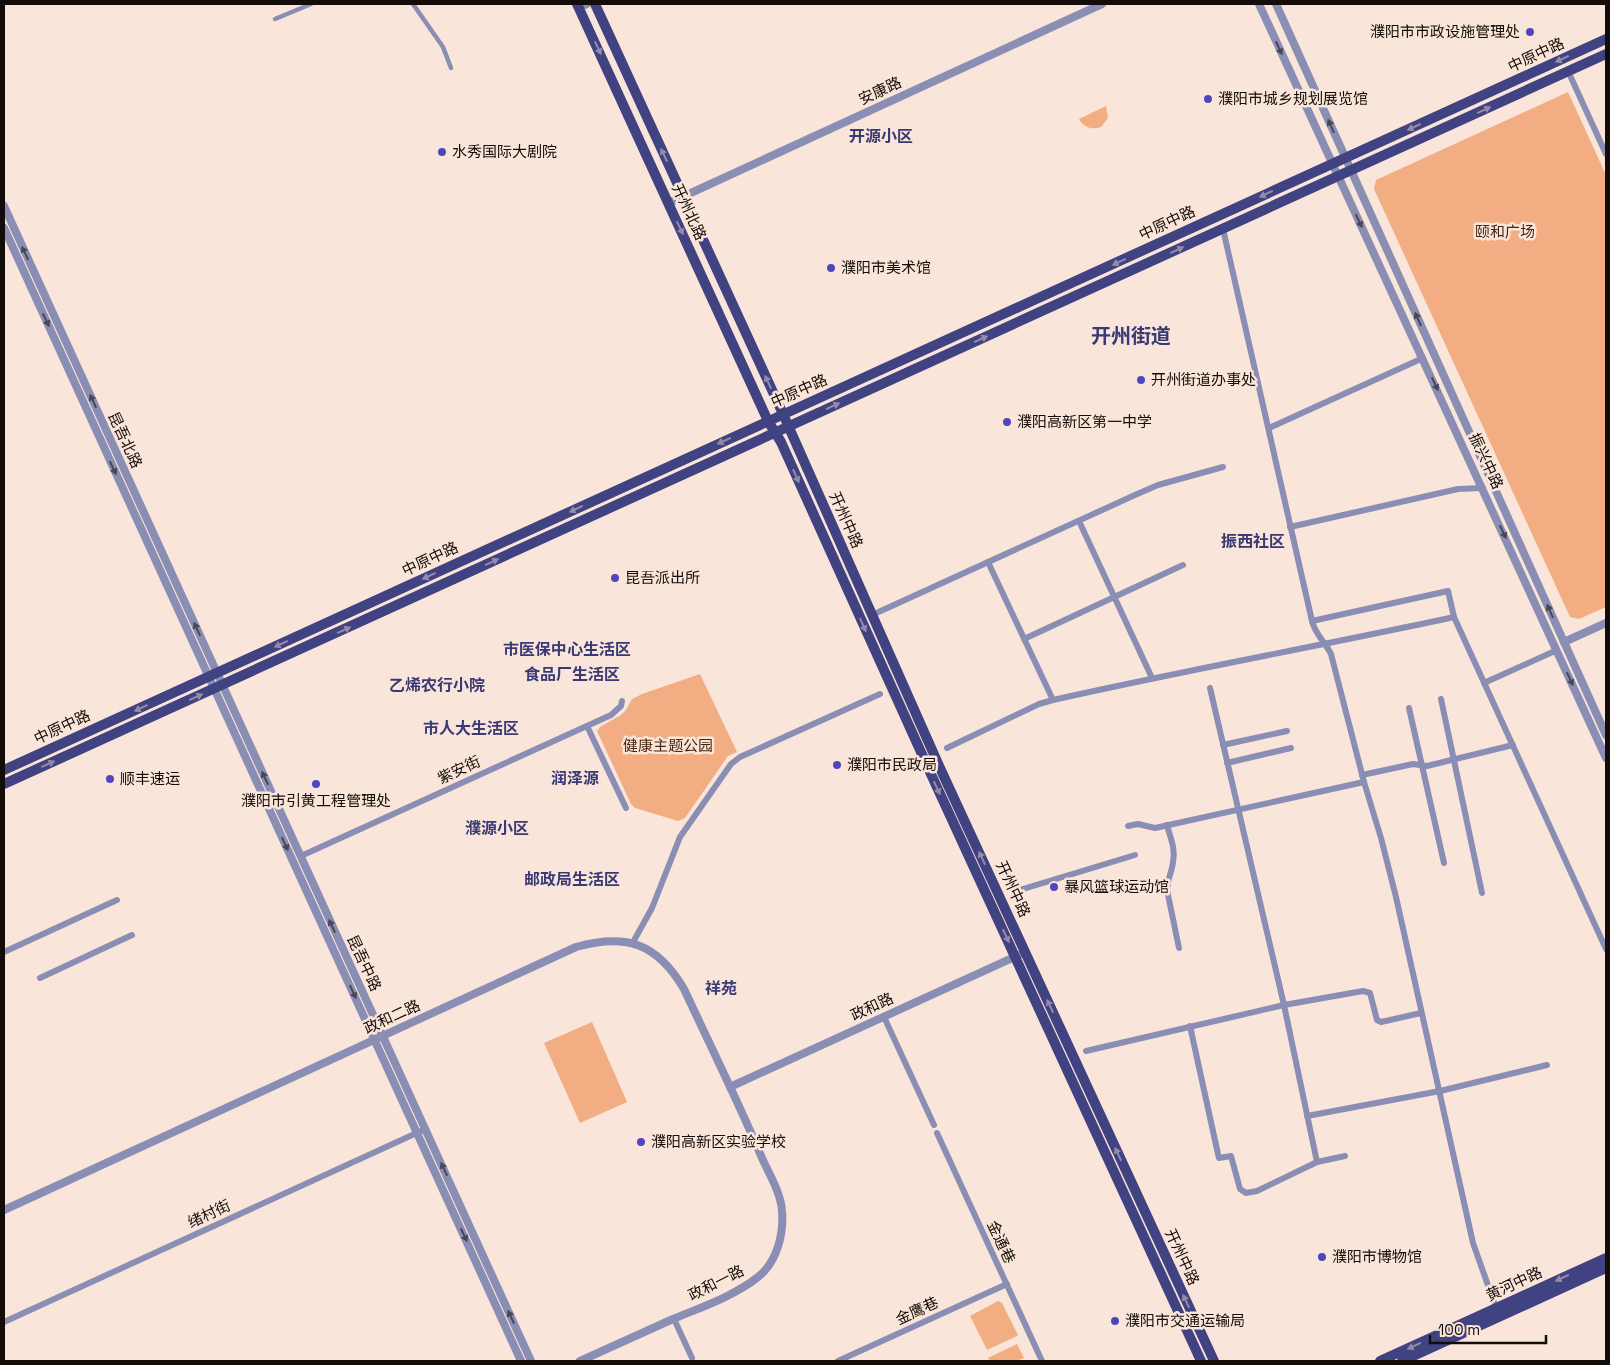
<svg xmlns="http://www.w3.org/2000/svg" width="1610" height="1365" viewBox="0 0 1610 1365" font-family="'Space Grotesk','Noto Sans SC',sans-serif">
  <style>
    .green { fill: #f3ad83 }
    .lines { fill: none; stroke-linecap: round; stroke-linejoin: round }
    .pedestrian { stroke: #8a8eb4; stroke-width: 4.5 }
    .minor { stroke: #8a8eb4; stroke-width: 6 }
    .tertiary { stroke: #8a8eb4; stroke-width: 8 }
    .primary { stroke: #414282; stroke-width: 10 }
    .oneway { fill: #948ba9 }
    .oneway2 { fill: #494655 }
    .poi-dot { fill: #4f46bd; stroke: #f9e5d9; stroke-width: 2 }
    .labels { text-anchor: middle; stroke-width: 5; stroke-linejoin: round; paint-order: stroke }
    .poi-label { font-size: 15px; fill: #130c08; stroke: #f9e5d9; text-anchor: start }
    .street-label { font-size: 15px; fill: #130c08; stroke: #f9e5d9 }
    .park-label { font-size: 15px; fill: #492610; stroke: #f9e5d9 }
    .neighbourhood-label { font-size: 16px; font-weight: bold; fill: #393975; stroke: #f9e5d9 }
    .district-label { font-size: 20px; font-weight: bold; fill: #393975; stroke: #f9e5d9 }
  </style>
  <rect width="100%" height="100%" fill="#f9e5d9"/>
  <!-- green -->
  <g class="green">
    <polygon points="1568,92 1606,175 1606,607 1579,619 1570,617 1374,189 1376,180"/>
    <path d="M1106 106 1108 118 1101 127C1092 130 1084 128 1079 119Z"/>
    <polygon points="700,674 737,752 728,756 685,818 678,821 635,808 631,804 597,731 600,727 621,715 626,710 632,699 642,694"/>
    <polygon points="592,1022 627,1102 580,1123 544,1043"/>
    <polygon points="998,1301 1002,1303 1018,1335 1017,1336 987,1350 970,1316"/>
    <polygon points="1017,1344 1024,1358 1016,1361 990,1361 988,1358"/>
  </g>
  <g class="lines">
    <!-- pedestrian -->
    <g class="pedestrian">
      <polyline points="413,4 443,47 451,68"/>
      <polyline points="275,19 311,4"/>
    </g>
    <!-- minor -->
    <g class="minor">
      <polyline points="1568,71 1606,154"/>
      <path d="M1223 229 1312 621C1315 634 1325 642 1331 654L1364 782 1381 838 1396 897 1473 1243 1496 1308"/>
      <polyline points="1269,428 1423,358"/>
      <polyline points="1079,521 1152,678"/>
      <polyline points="1290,527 1458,489 1483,488"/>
      <polyline points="988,562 1053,700"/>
      <polyline points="872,615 1135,495 1158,485 1223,467"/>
      <polyline points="1312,621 1448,591 1454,617 1606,949"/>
      <polyline points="1024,639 1183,565"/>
      <polyline points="1484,683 1557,650"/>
      <polyline points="1210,688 1284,1005 1317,1162 1345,1156"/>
      <polyline points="1441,699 1482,893"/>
      <polyline points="1409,708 1444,863"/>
      <polyline points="587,726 626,808"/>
      <polyline points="1223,745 1287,731"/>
      <path d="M947 748 1039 704 1053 700C1186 670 1320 646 1454 617"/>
      <polyline points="1227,763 1291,748"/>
      <polyline points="1362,775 1413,764 1427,766 1513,745"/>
      <path d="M1167 825C1170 837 1176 849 1173 862 1172 872 1167 880 1167 890L1179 948"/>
      <polyline points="1128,826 1138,824 1155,828 1364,782"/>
      <polyline points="301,856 611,715 621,706 622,701"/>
      <polyline points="1013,892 1135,855"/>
      <polyline points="632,944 652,908 680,837 731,764 740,757 880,694"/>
      <polyline points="4,952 117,900"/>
      <polyline points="40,978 132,935"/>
      <polyline points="884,1017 934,1125"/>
      <polyline points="1190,1026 1218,1154 1219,1158 1231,1156 1240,1189 1246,1193 1257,1191 1317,1162"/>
      <polyline points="1086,1051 1284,1005 1363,991 1370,993 1377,1020 1381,1022 1421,1013"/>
      <polyline points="1307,1116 1440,1091 1547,1065"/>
      <polyline points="937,1133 1042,1361"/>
      <polyline points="674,1319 692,1358"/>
      <polyline points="4,1322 421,1131"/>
      <polyline points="838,1361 1007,1284"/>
    </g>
    <!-- tertiary -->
    <g class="tertiary">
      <polyline points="1259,4 1606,758"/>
      <polyline points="1276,4 1606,735"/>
      <polyline points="579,8 587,4"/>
      <polyline points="669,203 1102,4"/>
      <polyline points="4,206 531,1361"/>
      <polyline points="4,228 521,1361"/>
      <polyline points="1564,642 1606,623"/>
      <polyline points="730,1087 1019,955"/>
      <path d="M4 1210 576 947C626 933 657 943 684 989 710 1045 738 1101 762 1158 769 1174 781 1193 782 1211 784 1234 777 1262 758 1277 734 1296 702 1307 673 1319 642 1333 611 1347 580 1361"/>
    </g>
    <!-- primary -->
    <g class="primary">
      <polyline points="577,4 768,421 781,442 930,772 1201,1361"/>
      <polyline points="595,4 783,414 940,768 1214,1361"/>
      <polyline points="4,770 1606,39"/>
      <polyline points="4,784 1606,54"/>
      <polyline points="1380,1361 1606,1258"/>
      <polyline points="1402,1361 1606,1268"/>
    </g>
  </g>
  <!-- one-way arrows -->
  <defs><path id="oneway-solid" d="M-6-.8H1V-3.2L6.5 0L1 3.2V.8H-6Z" transform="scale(1.25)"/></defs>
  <g class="oneway">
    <use href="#oneway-solid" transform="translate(598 48) rotate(65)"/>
    <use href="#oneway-solid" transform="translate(1562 59) rotate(155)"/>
    <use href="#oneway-solid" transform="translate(1484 110) rotate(-25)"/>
    <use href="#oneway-solid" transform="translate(1414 127) rotate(155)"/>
    <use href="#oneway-solid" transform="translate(664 155) rotate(-115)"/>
    <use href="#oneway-solid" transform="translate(1266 194) rotate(155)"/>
    <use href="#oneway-solid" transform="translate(680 228) rotate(65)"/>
    <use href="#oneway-solid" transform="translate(1177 250) rotate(-25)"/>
    <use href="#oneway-solid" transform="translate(1119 262) rotate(155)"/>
    <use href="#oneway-solid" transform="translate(981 339) rotate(-24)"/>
    <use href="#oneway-solid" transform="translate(768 382) rotate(-115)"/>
    <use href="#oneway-solid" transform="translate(833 406) rotate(-24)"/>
    <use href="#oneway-solid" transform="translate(724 441) rotate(156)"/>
    <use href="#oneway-solid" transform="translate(796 476) rotate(66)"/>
    <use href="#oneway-solid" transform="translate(576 509) rotate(155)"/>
    <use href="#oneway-solid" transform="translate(492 562) rotate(-25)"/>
    <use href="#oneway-solid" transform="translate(429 576) rotate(155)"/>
    <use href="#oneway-solid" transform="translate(863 625) rotate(66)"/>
    <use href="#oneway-solid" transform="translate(344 630) rotate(-24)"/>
    <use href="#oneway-solid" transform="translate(281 644) rotate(155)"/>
    <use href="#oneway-solid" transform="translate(196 697) rotate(-24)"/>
    <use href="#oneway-solid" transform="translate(141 708) rotate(155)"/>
    <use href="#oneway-solid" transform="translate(48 764) rotate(-24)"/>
    <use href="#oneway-solid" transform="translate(937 788) rotate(65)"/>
    <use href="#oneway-solid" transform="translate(982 858) rotate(-115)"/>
    <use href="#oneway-solid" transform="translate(1006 936) rotate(65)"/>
    <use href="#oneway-solid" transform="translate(1050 1006) rotate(-115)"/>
    <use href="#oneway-solid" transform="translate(1118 1154) rotate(-115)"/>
    <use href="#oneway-solid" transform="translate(1562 1278) rotate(155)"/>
    <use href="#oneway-solid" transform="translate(1186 1301) rotate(-115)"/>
    <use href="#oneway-solid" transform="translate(1414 1346) rotate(155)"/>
  </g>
  <g class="oneway2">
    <use href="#oneway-solid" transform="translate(1279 48) rotate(65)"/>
    <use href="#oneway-solid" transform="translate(1331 126) rotate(-114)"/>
    <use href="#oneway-solid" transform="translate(1359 221) rotate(65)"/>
    <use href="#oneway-solid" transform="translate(25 253) rotate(-115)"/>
    <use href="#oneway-solid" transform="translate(1418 319) rotate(-114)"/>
    <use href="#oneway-solid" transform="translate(46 320) rotate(65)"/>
    <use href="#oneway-solid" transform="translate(1435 384) rotate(65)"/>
    <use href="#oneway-solid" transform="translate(93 401) rotate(-115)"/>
    <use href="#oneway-solid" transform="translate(113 468) rotate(65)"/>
    <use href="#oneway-solid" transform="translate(1503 532) rotate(65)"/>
    <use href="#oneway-solid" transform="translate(1550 611) rotate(-114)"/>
    <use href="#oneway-solid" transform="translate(197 629) rotate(-115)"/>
    <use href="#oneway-solid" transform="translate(1570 679) rotate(65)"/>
    <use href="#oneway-solid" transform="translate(265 778) rotate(-115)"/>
    <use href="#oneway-solid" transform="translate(285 844) rotate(65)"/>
    <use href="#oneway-solid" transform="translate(332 926) rotate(-115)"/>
    <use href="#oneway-solid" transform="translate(353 992) rotate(65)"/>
    <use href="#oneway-solid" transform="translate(444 1169) rotate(-115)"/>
    <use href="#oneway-solid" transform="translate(464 1235) rotate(65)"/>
    <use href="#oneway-solid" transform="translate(511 1317) rotate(-115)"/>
  </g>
  <!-- markers -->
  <g class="poi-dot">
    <circle cx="1530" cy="32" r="5"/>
    <circle cx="1208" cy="99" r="5"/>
    <circle cx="442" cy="152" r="5"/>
    <circle cx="831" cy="268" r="5"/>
    <circle cx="1141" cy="380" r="5"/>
    <circle cx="1007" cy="422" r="5"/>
    <circle cx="615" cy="578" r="5"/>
    <circle cx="837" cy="765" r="5"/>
    <circle cx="110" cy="779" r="5"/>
    <circle cx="316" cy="784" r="5"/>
    <circle cx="1054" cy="887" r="5"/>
    <circle cx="641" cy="1142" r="5"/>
    <circle cx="1322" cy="1257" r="5"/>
    <circle cx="1115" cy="1321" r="5"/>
  </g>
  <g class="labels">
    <!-- poi labels -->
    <g class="poi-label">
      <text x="1520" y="37" text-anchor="end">濮阳市市政设施管理处</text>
      <text x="1218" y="104">濮阳市城乡规划展览馆</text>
      <text x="452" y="157">水秀国际大剧院</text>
      <text x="841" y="273">濮阳市美术馆</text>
      <text x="1151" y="385">开州街道办事处</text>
      <text x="1017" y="427">濮阳高新区第一中学</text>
      <text x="625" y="583">昆吾派出所</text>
      <text x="847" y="770">濮阳市民政局</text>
      <text x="120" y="784">顺丰速运</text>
      <text x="316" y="806" text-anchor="middle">濮阳市引黄工程管理处</text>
      <text x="1064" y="892">暴风篮球运动馆</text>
      <text x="651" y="1147">濮阳高新区实验学校</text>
      <text x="1332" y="1262">濮阳市博物馆</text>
      <text x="1125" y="1326">濮阳市交通运输局</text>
    </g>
    <!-- street labels -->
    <g class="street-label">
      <text transform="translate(1536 55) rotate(-25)" y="5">中原中路</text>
      <text transform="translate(880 91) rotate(-25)" y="5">安康路</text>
      <text transform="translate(689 212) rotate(65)" y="5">开州北路</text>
      <text transform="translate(1167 223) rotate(-25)" y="5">中原中路</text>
      <text transform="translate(799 391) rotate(-24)" y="5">中原中路</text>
      <text transform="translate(125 440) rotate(65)" y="5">昆吾北路</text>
      <text transform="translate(1486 461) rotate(65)" y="5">振兴中路</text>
      <text transform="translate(846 520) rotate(66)" y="5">开州中路</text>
      <text transform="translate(430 559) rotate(-25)" y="5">中原中路</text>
      <text transform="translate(62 727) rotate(-25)" y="5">中原中路</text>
      <text transform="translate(459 770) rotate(-25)" y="5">紫安街</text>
      <text transform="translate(1013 889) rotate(65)" y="5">开州中路</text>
      <text transform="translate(364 963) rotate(65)" y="5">昆吾中路</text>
      <text transform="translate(872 1007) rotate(-25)" y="5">政和路</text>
      <text transform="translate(392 1017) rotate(-25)" y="5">政和二路</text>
      <text transform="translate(209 1214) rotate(-25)" y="5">绪村街</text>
      <text transform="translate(1001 1242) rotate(65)" y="5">金通巷</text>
      <text transform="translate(1182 1257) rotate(65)" y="5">开州中路</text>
      <text transform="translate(716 1283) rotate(-27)" y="5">政和一路</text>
      <text transform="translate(1514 1284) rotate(-25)" y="5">黄河中路</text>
      <text transform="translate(917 1311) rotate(-25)" y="5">金鹰巷</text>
    </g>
    <!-- park labels -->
    <g class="park-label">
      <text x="1505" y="237">颐和广场</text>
      <text x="668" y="751">健康主题公园</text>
    </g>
    <!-- neighbourhood labels -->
    <g class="neighbourhood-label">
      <text x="881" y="142">开源小区</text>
      <text x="1253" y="547">振西社区</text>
      <text x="567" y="655">市医保中心生活区</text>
      <text x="572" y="680">食品厂生活区</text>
      <text x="437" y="691">乙烯农行小院</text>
      <text x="471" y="734">市人大生活区</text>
      <text x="575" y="784">润泽源</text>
      <text x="497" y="834">濮源小区</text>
      <text x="572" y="885">邮政局生活区</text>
      <text x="721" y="994">祥苑</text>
    </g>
    <!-- district labels -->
    <g class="district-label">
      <text x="1131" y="343">开州街道</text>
    </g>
  </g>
  <!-- border -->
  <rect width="1610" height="1365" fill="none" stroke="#130c08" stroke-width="10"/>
  <!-- scale -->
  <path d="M1430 1335v8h116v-8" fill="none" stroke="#130c08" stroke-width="2.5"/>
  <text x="1438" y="1335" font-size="15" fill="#130c08" stroke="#f9e5d9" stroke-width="4" paint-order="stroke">100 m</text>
</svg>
